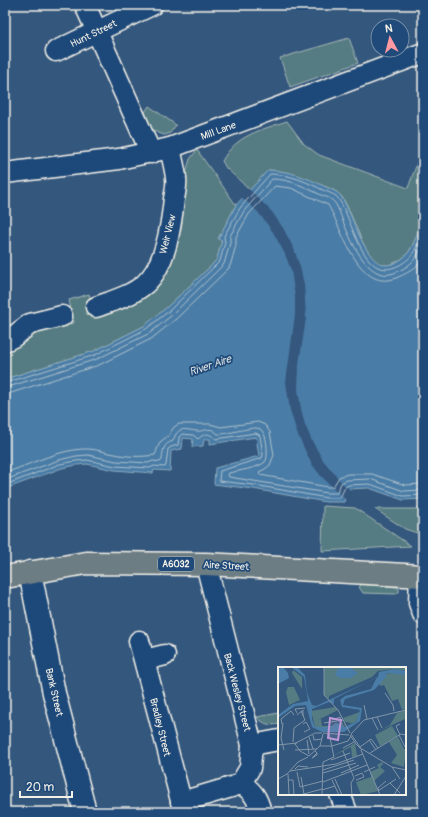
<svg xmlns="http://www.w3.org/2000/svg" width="428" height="817" viewBox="0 0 428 817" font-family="Pangolin,sans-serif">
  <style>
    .green { fill: #557c82; stroke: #a4b6b5 }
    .water { fill: #497ca6; stroke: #8dabc0 }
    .pier { fill: #34577d }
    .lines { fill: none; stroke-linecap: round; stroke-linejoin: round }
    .shore { stroke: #b0c2ce; stroke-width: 1 }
    .minor-casing { stroke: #f4f1e8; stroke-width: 23 }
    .tertiary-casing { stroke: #f4f1e8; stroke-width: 25 }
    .primary-casing { stroke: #f4f1e8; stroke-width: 25 }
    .minor { stroke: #1f4a7a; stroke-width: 20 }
    .tertiary { stroke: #1f4a7a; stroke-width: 22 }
    .primary { stroke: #6d7d84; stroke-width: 22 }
    .labels { text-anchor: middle; stroke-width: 3.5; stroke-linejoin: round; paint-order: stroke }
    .shield { fill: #1f4a7a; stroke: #b4bfc7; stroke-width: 1 }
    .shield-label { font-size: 9px; font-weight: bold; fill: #f4f1e8 }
    .street-label { font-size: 10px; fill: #f4f1e8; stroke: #1f4a7a }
    .water-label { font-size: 11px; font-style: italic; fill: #dadfde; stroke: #1f4a7a }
    .inset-road { fill: none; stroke: #8195a8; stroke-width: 1 }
    .view { fill: #be98d6; fill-opacity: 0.15; stroke: #be98d6; stroke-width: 2 }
    .inset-edge { fill: none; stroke: #f4f1e8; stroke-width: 2 }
  </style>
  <rect width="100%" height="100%" fill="#34577d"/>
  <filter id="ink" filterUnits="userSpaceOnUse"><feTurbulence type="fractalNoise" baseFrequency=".025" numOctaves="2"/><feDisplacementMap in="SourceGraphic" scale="8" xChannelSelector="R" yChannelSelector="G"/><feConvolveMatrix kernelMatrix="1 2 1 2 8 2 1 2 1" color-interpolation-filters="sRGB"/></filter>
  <g filter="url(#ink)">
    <!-- green -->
    <g class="green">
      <polygon points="349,38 358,63 290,87 280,58"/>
      <polygon points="149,106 176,125 170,133 165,135 158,133 151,128 145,112"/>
      <path d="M287 121 304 144 319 155 408 188 423 147V229L419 230C411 248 410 257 391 264 364 275 353 203 338 193 333 189 326 187 321 185 300 176 291 171 268 170L250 190 226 168 222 161C236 135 261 130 287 121Z"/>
      <polygon points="197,150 236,205 218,239 222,240 217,259 211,266 166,308 144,326 94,351 5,379 5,345 23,335 74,323 69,300 89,294 95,316 135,297 176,233 182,213 187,169 190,159"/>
      <polygon points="323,506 355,508 411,546 322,551"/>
      <polygon points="375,509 423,509 423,535 405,529"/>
      <polygon points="362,584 396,587 399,588 399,592 396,594 363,593 359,587"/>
      <path d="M279 713V724C269 726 264 724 257 717Z"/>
    </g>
    <!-- water -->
    <path class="water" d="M268 170C292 171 305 177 326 187 330 189 336 191 339 194 352 207 365 274 392 264 410 257 412 247 419 230L423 229V499L403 500 369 488 348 489 344 502H326L253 489 214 484 215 468 259 456 256 437 210 444V439H204L203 446 192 447 193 439 183 438 182 449 171 451 170 471 154 470 153 473 114 470 87 464 77 465 62 468 5 489V379L94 351 144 326 166 308 211 266 217 259 222 240 218 239 236 205Z"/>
    <!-- pier -->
    <polygon class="pier" points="249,189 272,212 283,228 294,249 300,267 304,284 306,318 299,364 298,389 301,409 305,425 312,441 323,460 342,483 352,491 350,491 346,500 321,476 311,463 297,433 290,410 286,382 295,315 295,297 291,270 285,254 273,232 258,212 241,197"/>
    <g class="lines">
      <!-- shore -->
      <g class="shore">
        <path d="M5 383 95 355 146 329 169 311 220 261 225 242 224 236 240 208 270 174C290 174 307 182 325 191 328 192 333 194 336 196 352 212 360 281 395 267 401 265 408 260 412 255 417 248 418 239 423 233"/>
        <path d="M5 388 97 359 150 333 172 315 224 264 230 243V236L244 211 272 179C290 179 305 187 321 195 324 196 330 198 332 200 337 204 340 213 342 219 350 238 367 283 394 273 411 266 416 260 423 244"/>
        <path d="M5 394 11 393 99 365 151 339 176 319 229 268 231 263 236 245V237L249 214 275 186 291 188 328 205C342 228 358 293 396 278 406 274 417 268 423 259"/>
        <path d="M5 473C29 465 62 448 88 449 97 449 106 453 115 454 128 457 142 457 155 455L160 442 168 436 174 427 179 424H210L221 427 258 422 265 425 270 432 274 455 270 465 265 469 259 472 260 475 328 487H333L339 477 348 474H372L405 485 423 484"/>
        <path d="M5 480 59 460 76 456 88 455 116 461 148 463 153 461 160 462 162 460C163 450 163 444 173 441 178 425 185 430 197 431 202 432 207 428 213 430 215 431 216 433 218 434 222 435 249 428 255 428 258 428 261 429 263 432 267 437 269 458 265 462 259 468 237 471 229 473L228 475 229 477 327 493H337L341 483 347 480 370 479 404 491 423 490"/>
        <path d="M5 485 60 464 76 461 87 460 115 466 150 468 154 466 165 467 166 465 168 449 171 447 178 445 179 437 182 434 193 435 198 439C206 432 209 433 216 439L255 433 258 434 260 436 263 455 262 458 220 471 219 481 254 485 327 498H340L345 487 349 485 370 484 403 496 423 495"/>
      </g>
      <!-- minor casing -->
      <g class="minor-casing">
        <g id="minor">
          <polyline points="85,5 151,153"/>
          <polyline points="56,51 152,5"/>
          <polyline points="5,173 119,159 170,148 423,53"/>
          <path d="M96 307C112 301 131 296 145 284 166 265 171 226 174 199 175 193 177 185 176 178 175 168 172 158 170 148"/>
          <polyline points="5,341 13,337 30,324 62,316"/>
          <path d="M206 564 252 745 250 768 241 783C253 792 257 797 261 812"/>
          <polyline points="420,576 419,603 423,614"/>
          <polyline points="139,641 184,812"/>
          <polyline points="145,660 165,655"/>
          <polyline points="252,745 279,740"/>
          <polyline points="340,794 347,812"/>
          <polyline points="181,802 235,786 241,783"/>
        </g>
      </g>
      <!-- tertiary casing -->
      <g class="tertiary-casing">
        <polyline id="tertiary" points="30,572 54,693 85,812"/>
      </g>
      <!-- primary casing -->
      <g class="primary-casing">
        <polyline id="primary" points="5,577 86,563 206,564 423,576"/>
      </g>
      <!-- minor -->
      <use href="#minor" class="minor"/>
      <!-- tertiary -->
      <use href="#tertiary" class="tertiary"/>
      <!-- primary -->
      <use href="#primary" class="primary"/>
    </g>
  </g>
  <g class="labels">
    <!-- shield labels -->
    <rect class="shield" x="158" y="557" width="36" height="14" rx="3"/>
    <g class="shield-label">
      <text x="176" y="567">A6032</text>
    </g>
    <!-- street labels -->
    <g class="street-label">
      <text transform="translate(93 33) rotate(-26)" y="4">Hunt Street</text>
      <text transform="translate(218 130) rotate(-20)" y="4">Mill Lane</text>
      <text transform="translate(167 234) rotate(-76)" y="4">Weir View</text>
      <text transform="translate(226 565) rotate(3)" y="4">Aire Street</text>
      <text transform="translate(55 692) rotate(77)" y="4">Bank Street</text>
      <text transform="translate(238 692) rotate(75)" y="4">Back Wesley Street</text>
      <text transform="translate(161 727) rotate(76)" y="4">Bradley Street</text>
    </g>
    <!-- water labels -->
    <g class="water-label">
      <text transform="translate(210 365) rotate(-19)" y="4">River Aire</text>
    </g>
  </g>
  <!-- overview -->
  <g transform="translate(278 667)">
    <rect width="128" height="128" fill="#34577d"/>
    <path d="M46 0H128V4L116 2 100 4 94 10 51 29V32L46 28ZM15 3 24 10V22L14 6ZM118 5 128 8V42L124 43 120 32 114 34 106 18 103 19 100 16 107 7ZM10 20H16L22 33 11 38 8 25ZM57 40 60 43 40 53 43 52 44 59H54L57 56 62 57 65 55V58L68 57 66 60 58 56 55 60 45 62 37 60 33 44ZM128 43 127 52 99 65 112 58 119 46ZM82 45 78 55 69 59 74 56 67 55 65 51ZM114 59 120 69 102 79 97 68ZM120 70 126 82H128L126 100 113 96 119 88 111 75ZM77 76 79 89 74 90 73 80 53 90ZM104 95 105 97 102 100 107 104 96 114 100 124 83 128 78 115 93 110 92 105 101 101 99 98Z" fill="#557c82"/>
    <path d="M5 0 10 6 11 11 0 17V2ZM13 0 20 1 27 8 29 26 34 38 38 39 100 10 101 5 116 2 128 4V8L111 6 107 7 109 9 96 23 67 32 65 38 84 41 82 54 66 65H44L34 60 28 38 17 39 0 51V48L15 37 30 34 26 10ZM99 10 93 22 67 29 62 33 64 40 82 43 78 55 67 60 58 56 54 60H37L34 52V42L51 35 56 37V32ZM61 0H71L80 6 73 11H61L57 7Z" fill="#497ca6" fill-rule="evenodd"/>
    <path class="inset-road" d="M46 0V28L60 43 72 66M107 26 115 38 116 44M86 38 89 52M19 46 17 42 27 41M19 48 25 43V49M99 50 104 61M94 51 100 63M54 53 62 50 63 54M5 56 3 71 6 83M46 56 65 53M4 57 3 52 13 44 16 48M25 57 28 55 32 62 26 65M45 66 71 68M73 67 86 53 128 43M35 68 36 73 44 72M72 68 78 77 84 83 73 67M121 68 127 80M122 68 118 59 122 57M31 70 35 82M29 73 31 87M91 73 98 83M15 75 16 61 27 53 23 44M16 77 37 66H44M17 77 22 84 31 89M0 78 19 76M42 79H54L70 74 73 69M82 80 93 72 100 81M65 81 76 75M84 82 114 100 128 103M17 83 39 82M83 83 102 128M37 84 39 86V88L34 91 39 86M65 84 76 111 73 116 74 128M92 86 123 67 128 68M31 89 42 79 45 67M53 93 72 86M114 100 122 112M17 102 20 99 30 100M45 103 76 93M12 104 58 97 85 87M19 105 22 120 45 114M86 105 97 100M45 106 78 96M63 106 81 98M10 107 11 128M77 109 84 106 86 110 78 113M23 110 26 127M0 112 9 107 20 95 30 90M57 112 64 128M10 113H15L16 128M54 113 61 128M45 115 89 98M112 116 122 126M44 123 57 119M100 124 118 112M101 124 100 121 108 114M22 128 44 122M44 128 45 95 56 90 51 66M116 128 128 109"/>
    <path class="view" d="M52 51 63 53 60 73 50 71Z"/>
    <rect width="128" height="128" class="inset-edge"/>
  </g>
  <!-- margin -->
  <rect width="428" height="817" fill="none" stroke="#1f4a7a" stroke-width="20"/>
  <rect x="10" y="10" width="408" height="797" fill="none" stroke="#f4f1e8" stroke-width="1.5" filter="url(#ink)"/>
  <!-- north arrow -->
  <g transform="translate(390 38) rotate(353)"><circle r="19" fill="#1f4a7a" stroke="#748da6"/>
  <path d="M0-3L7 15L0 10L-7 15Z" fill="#ff9aa2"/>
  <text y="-6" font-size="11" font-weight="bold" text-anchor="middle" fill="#f4f1e8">N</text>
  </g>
  <!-- scale -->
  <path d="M20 791v6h52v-6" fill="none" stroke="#f4f1e8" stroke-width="2"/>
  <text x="26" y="791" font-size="12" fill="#f4f1e8" stroke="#1f4a7a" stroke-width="3" paint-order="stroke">20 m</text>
</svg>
